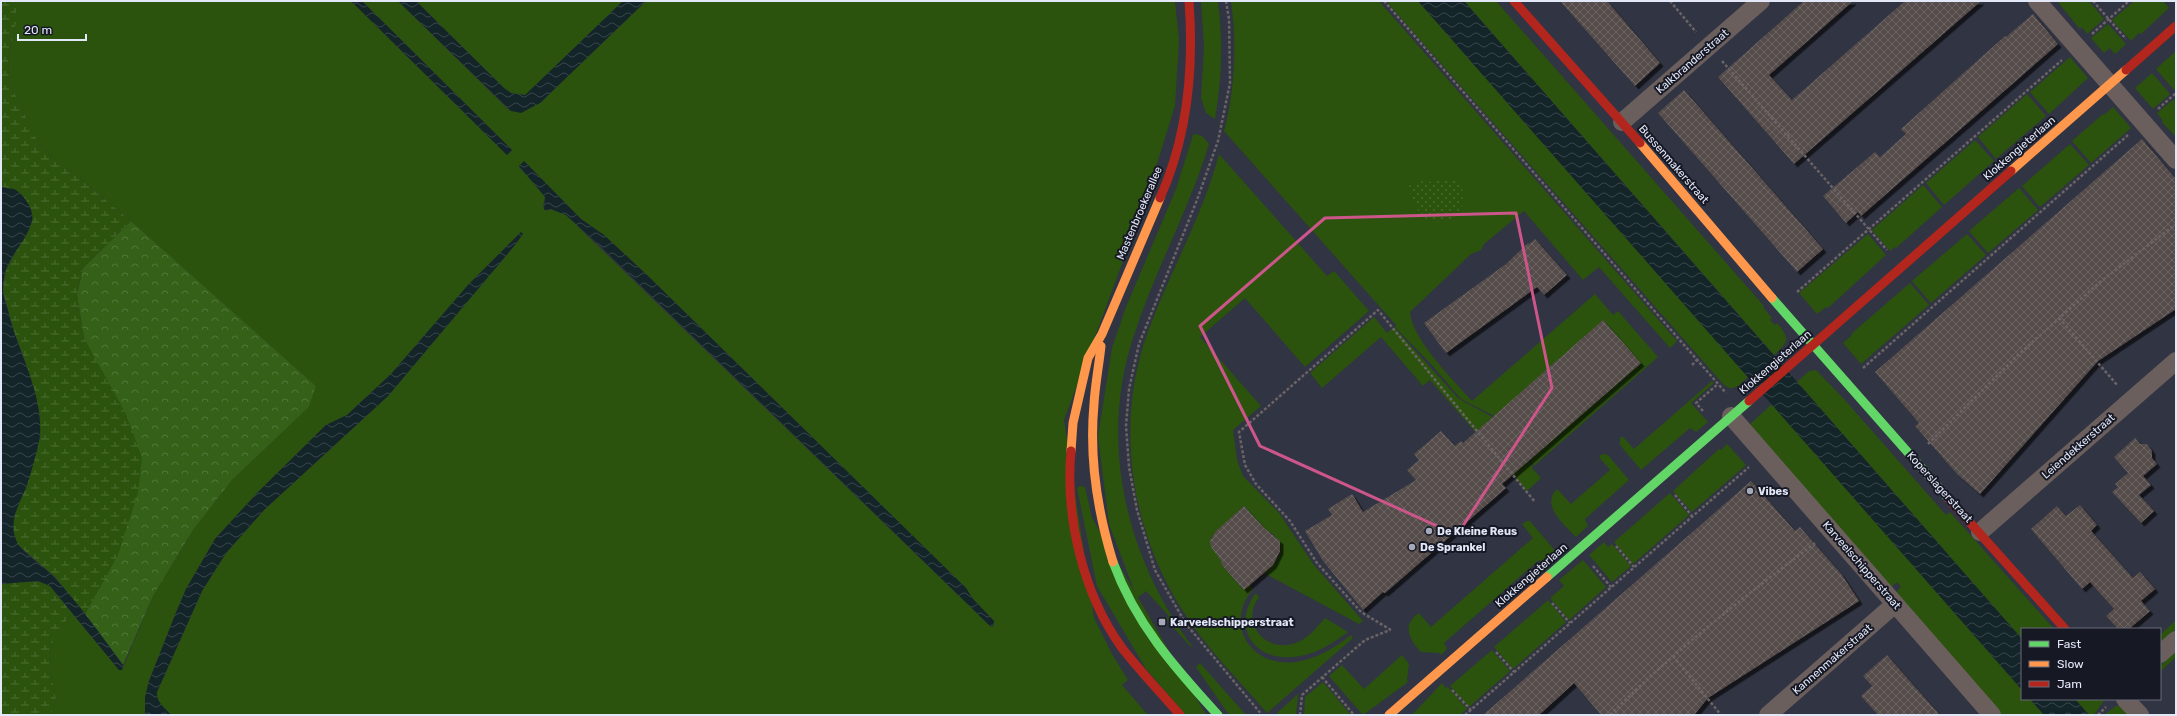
<svg xmlns="http://www.w3.org/2000/svg" width="2177" height="716" viewBox="0 0 2177 716" font-family="Rubik,sans-serif">
  <style>
    .green { fill: #2b530d; fill-rule: evenodd }
    .forest { fill: url(#forest-crowns) }
    .wetland { fill: url(#wetland-marsh) }
    .park { fill: url(#park-dots) }
    .water { fill: url(#water-waves) }
    .building { fill: url(#building-cross-hatch); filter: url(#shadow) }
    .lines { fill: none; stroke-linecap: round; stroke-linejoin: round }
    .path { stroke: #6b6467; stroke-width: 2.5; stroke-dasharray: 3 2; stroke-linecap: butt }
    .street { stroke: #6b5f5e; stroke-width: 18 }
    .fast { stroke: #63d668; stroke-width: 9 }
    .slow { stroke: #ff974d; stroke-width: 9 }
    .jam { stroke: #b3261e; stroke-width: 9 }
    .marked { fill: none; stroke: #cc568a; stroke-width: 3; stroke-linejoin: round }
    .poi-dot { fill: #a5a9b9; stroke: #161824; stroke-width: 1.5 }
    .labels { text-anchor: middle; stroke-width: 4; stroke-linejoin: round; paint-order: stroke }
    .street-label { font-size: 11px; fill: #e3e8f9; stroke: #161824 }
    .poi-label { font-size: 11px; font-weight: bold; fill: #e3e8f9; stroke: #161824; text-anchor: start }
  </style>
  <defs>
    <pattern id="forest-crowns" width="20" height="18" patternUnits="userSpaceOnUse"><rect width="20" height="18" fill="#346018"/><path d="M2 6a3 3 0 1 1 6 0M12 15a3 3 0 1 1 6 0" fill="none" stroke="#51773a"/></pattern>
    <pattern id="wetland-marsh" width="20" height="14" patternUnits="userSpaceOnUse"><rect width="20" height="14" fill="#2b530d"/><path d="M1 5h8M5 5V1M11 12h8M15 12V8" fill="none" stroke="#4a6c31"/></pattern>
    <pattern id="park-dots" width="8" height="8" patternUnits="userSpaceOnUse"><rect width="8" height="8" fill="#2b530d"/><path d="M2 2h.1M6 6h.1" fill="none" stroke="#4a6c31" stroke-width="1.8" stroke-linecap="round"/></pattern>
    <pattern id="water-waves" width="16" height="10" patternUnits="userSpaceOnUse"><rect width="16" height="10" fill="#14252a"/><path d="M0 5q4-4 8 0t8 0" fill="none" stroke="#36454a"/></pattern>
    <pattern id="building-cross-hatch" width="8" height="8" patternUnits="userSpaceOnUse"><rect width="8" height="8" fill="#544b4a"/><path d="M0 0l8 8M0 8l8-8" fill="none" stroke="#6c6565"/></pattern>
    <filter id="shadow"><feDropShadow dx="3.5" dy="3.5" stdDeviation="0" flood-color="#0009"/></filter>
  </defs>
  <rect width="100%" height="100%" fill="#313442"/>
  <!-- green -->
  <g class="green">
    <path d="M16 1H351L507 155 512 150 362 1H398L510 111 540 103 646 1H1175L1179 40 1175 106 1145 202 1064 420 1094 618 1112 654 1128 680 1122 685 1148 715H171C164 708 156 702 157 692L202 591 226 553 264 510 388 396 515 245 521 232 468 285 391 374 347 415 326 425 258 492 215 539 186 589 175 615 149 681 145 697V715H51L56 700 50 663 51 646 58 631 72 613 119 670H122L153 596 193 530 232 480 309 407 316 386 131 221 39 145 9 82 8 61 16 23ZM524 161 581 219 604 235 646 274 966 588 973 599 994 621 988 624 566 215 551 209 546 211 543 206 545 197 543 193 519 167Z"/>
    <polygon points="416,1 623,1 525,96 511,93 504,88"/>
    <path d="M1201 1H1218C1223 41 1222 79 1215 119L1206 113 1201 98 1204 47Z"/>
    <path d="M1231 1H1379L1677 341 1670 348 1599 267 1583 280 1524 211 1484 244 1481 250 1471 254 1410 312C1412 339 1453 380 1472 401L1595 294 1613 315 1618 311 1658 357 1534 466 1512 433 1498 418 1461 399 1432 365 1395 327 1396 325 1224 131C1235 90 1237 43 1231 1Z"/>
    <path d="M1386 1H1418L1748 377C1740 384 1734 393 1724 385Z"/>
    <path d="M1464 1H1496L1764 306 1763 307 1772 318 1770 320 1775 325 1777 323C1791 339 1788 342 1774 355Z"/>
    <polygon points="2057,1 2089,1 2104,19 2087,34 2082,27 2080,29"/>
    <polygon points="2134,1 2163,1 2169,8 2141,34 2139,33 2131,41 2112,20"/>
    <polygon points="2108,24 2126,44 2115,54 2110,48 2104,53 2091,38"/>
    <polygon points="2176,51 2176,88 2174,90 2156,69"/>
    <polygon points="2070,57 2088,78 2049,114 2030,92"/>
    <polygon points="2152,73 2170,94 2153,109 2135,88"/>
    <polygon points="2027,94 2046,116 1996,159 1978,137"/>
    <polygon points="2174,99 2176,101 2176,137 2162,122 2163,121 2157,113"/>
    <polygon points="2113,107 2131,128 2091,163 2072,141 2103,114 2104,115"/>
    <path d="M1196 134 1202 136 1209 144C1189 210 1155 270 1134 335 1098 441 1126 558 1192 646L1191 647 1166 619 1169 616 1146 591 1137 598 1109 524 1098 436 1112 348 1126 307 1176 189 1193 135Z"/>
    <polygon points="1975,140 1994,161 1944,205 1926,183"/>
    <polygon points="2070,144 2089,165 2040,207 2022,186"/>
    <path d="M1219 154 1327 276 1334 271 1369 311 1305 367 1245 298 1200 337 1261 406 1233 430 1237 460 1243 476 1279 513 1314 565 1363 621 1359 624 1260 571C1276 567 1288 550 1274 535 1271 532 1266 531 1263 528 1256 523 1250 513 1244 506L1215 533 1211 538V547L1224 561 1221 564 1243 589 1249 585 1253 589C1223 625 1252 668 1296 662 1318 658 1334 648 1351 635L1353 638 1267 713C1238 679 1205 647 1181 608 1130 527 1114 420 1149 329 1171 270 1203 215 1219 154Z"/>
    <polygon points="1923,185 1942,207 1896,248 1895,247 1890,251 1872,230"/>
    <polygon points="2019,188 2038,210 1988,253 1969,231"/>
    <polygon points="1868,234 1886,255 1828,308 1826,307 1817,314 1799,293"/>
    <polygon points="1967,234 1986,255 1931,303 1912,281"/>
    <polygon points="1910,283 1929,305 1861,364 1843,343 1852,335 1851,334"/>
    <polygon points="1374,317 1387,333 1394,327 1400,334 1459,399 1496,419 1510,433 1533,467 1532,468 1541,478 1527,491 1430,380 1423,386 1381,337 1322,388 1310,373"/>
    <polygon points="1816,370 1844,399 1946,515 1950,512 2054,629 2022,629 2022,639 1797,382 1809,371"/>
    <polygon points="1712,381 1714,383 1691,403 1708,422 1696,432 1690,428 1641,470 1620,445 1620,437 1623,437 1634,449"/>
    <polygon points="1772,404 2022,690 2022,699 2030,699 2044,715 2002,715 1895,593 1901,587 1897,582 1891,587 1749,425"/>
    <polygon points="1727,444 1746,465 1692,512 1673,491 1719,449 1721,450"/>
    <path d="M1602 454 1608 455 1629 480 1585 519 1588 526 1576 537C1565 525 1540 506 1557 489L1571 504 1610 470 1599 457Z"/>
    <polygon points="1080,486 1085,487 1092,518 1206,715 1186,715 1146,669 1097,586 1077,488"/>
    <polygon points="1670,493 1689,515 1633,564 1614,542"/>
    <path d="M1527 521H1530L1557 553 1545 564 1539 560 1444 643 1447 649 1441 655 1439 653 1421 652C1411 641 1400 626 1419 613L1431 627 1533 538 1522 524Z"/>
    <polygon points="1604,542 1608,547 1612,544 1631,566 1612,582 1589,555"/>
    <polygon points="1583,560 1606,587 1569,620 1550,598 1564,586 1559,580"/>
    <path d="M1256 593 1259 597C1238 625 1270 657 1300 641 1310 636 1318 626 1325 618L1348 632C1331 645 1314 655 1293 657 1253 661 1231 625 1256 593Z"/>
    <polygon points="1548,600 1566,622 1513,669 1494,647"/>
    <polygon points="2176,620 2176,629 2160,643 2160,635"/>
    <polygon points="1492,650 1510,671 1469,707 1450,686"/>
    <polygon points="2176,651 2176,657 2160,672 2160,666"/>
    <polygon points="1402,655 1409,664 1407,680 1408,682 1363,715 1329,676 1342,665 1364,689"/>
    <polygon points="1200,663 1246,715 1229,715 1196,667"/>
    <polygon points="1323,682 1351,715 1304,715 1305,697"/>
    <polygon points="1442,683 1446,688 1448,687 1467,709 1460,715 1412,715"/>
    <polygon points="1298,694 1296,715 1278,715 1277,713"/>
    <polygon points="2075,699 2105,699 2094,715 2089,715"/>
    <polygon points="2116,706 2120,706 2129,715 2104,715"/>
  </g>
  <!-- forest -->
  <polygon class="forest" points="131,221 316,386 309,407 232,480 193,530 153,596 123,665 85,614 118,554 99,369 84,338 77,295 83,268"/>
  <!-- wetland -->
  <g class="wetland">
    <path d="M1 1H16V23L8 61 9 82 39 145 131 221 83 268 77 295 84 338 126 414 142 458 138 493 118 555 85 614 55 577 17 544 13 534V522L17 506 26 487 40 437V422L37 404 27 367 11 323 3 290 6 269 22 240 31 210C23 197 17 189 1 187Z"/>
    <polygon points="25,581 44,582 50,586 72,613 58,631 51,646 50,663 56,700 51,715 1,715 1,584"/>
  </g>
  <!-- park -->
  <path class="park" d="M1444 179C1466 178 1464 194 1461 210 1453 223 1432 225 1421 215 1417 210 1417 206 1414 201 1412 195 1408 192 1409 186L1418 181 1432 182Z"/>
  <!-- water -->
  <g class="water">
    <polygon points="351,1 362,1 512,150 507,155"/>
    <polygon points="398,1 416,1 504,88 511,93 525,95 623,1 646,1 540,103 521,113 511,111"/>
    <polygon points="1418,1 1464,1 2022,639 2022,690"/>
    <polygon points="524,161 581,219 604,235 646,274 966,588 973,599 994,621 994,625 991,627 988,624 599,245 566,215 551,209 544,210 545,197 519,166"/>
    <path d="M1 187C5 188 12 188 16 190 24 195 35 211 32 221 25 247 3 257 3 289 3 296 6 304 8 310 17 351 43 391 40 435 39 446 30 477 26 488 18 506 8 523 17 542 21 552 45 567 54 577 79 604 101 635 123 665L122 670H119L50 586 38 581 1 584Z"/>
    <path d="M521 232 523 234 515 245 388 396 264 510 226 553 202 591 157 692C156 702 165 708 171 715H145V697L149 681 175 615 186 589 215 539 258 492 326 425 347 415 391 374 468 285Z"/>
    <polygon points="2030,699 2075,699 2089,715 2044,715"/>
  </g>
  <!-- building -->
  <g class="building">
    <polygon points="1560,1 1607,1 1660,63 1635,86"/>
    <polygon points="1804,1 1853,1 1769,75 1792,100 1905,1 1981,1 1794,164 1718,77"/>
    <polygon points="2033,14 2058,44 1861,216 1858,212 1846,223 1823,196 1875,152 1880,157 1906,134 1901,129 2005,36 2006,37"/>
    <polygon points="1684,90 1823,249 1797,272 1658,113"/>
    <polygon points="2142,139 2176,179 2176,309 2098,361 1980,494 1958,475 1915,426 1919,423 1875,372"/>
    <polygon points="1535,239 1567,275 1544,295 1537,287 1446,353 1424,323 1506,264 1528,243 1529,244"/>
    <polygon points="1603,320 1641,363 1502,484 1506,488 1385,593 1383,592 1363,610 1323,561 1305,531 1332,515 1328,509 1352,494 1363,512 1416,480 1407,470 1419,460 1414,454 1441,431 1455,446 1461,441 1463,443"/>
    <polygon points="2135,438 2140,444 2147,444 2152,451 2152,458 2157,464 2143,476 2151,485 2139,495 2154,511 2141,523 2112,492 2118,487 2115,484 2128,473 2114,457"/>
    <polygon points="1751,481 1795,531 1800,527 1842,575 1859,601 1708,698 1694,715 1601,715 1574,683 1539,715 1483,715"/>
    <polygon points="2080,505 2097,525 2091,531 2133,578 2140,572 2155,589 2141,601 2150,611 2129,629 2118,629 2106,616 2114,609 2090,582 2082,589 2031,529 2057,506 2066,516"/>
    <polygon points="1244,506 1264,528 1280,541 1280,551 1273,565 1244,590 1221,564 1222,562 1211,547 1210,541 1216,531"/>
    <polygon points="1887,655 1915,687 1940,715 1878,715 1861,696 1872,686 1863,676"/>
  </g>
  <g class="lines">
    <!-- path -->
    <g class="path">
      <polyline points="1226,1 1229,19 1230,83 1218,141 1197,200 1139,344 1129,389 1126,426 1129,467 1137,510 1155,570 1186,624 1262,715"/>
      <polyline points="1384,1 1726,393"/>
      <polyline points="1670,1 1696,32"/>
      <polyline points="2093,1 2126,39"/>
      <polyline points="2092,34 2129,1"/>
      <polyline points="1722,61 1887,250"/>
      <polyline points="2158,109 2176,93"/>
      <polyline points="1787,136 1791,133"/>
      <polyline points="1797,292 2062,60"/>
      <polyline points="2059,318 2118,386"/>
      <polyline points="1692,365 1697,360"/>
      <polyline points="1863,368 2128,135"/>
      <polyline points="1703,411 1696,403 1718,384"/>
      <polyline points="1928,444 2019,354 2100,282 2176,224"/>
      <polyline points="1675,495 1692,516"/>
      <polyline points="1616,546 1634,567"/>
      <polyline points="1593,566 1611,587"/>
      <polyline points="1552,603 1570,623"/>
      <polyline points="1391,630 1361,612 1317,563 1290,521 1256,484 1245,465 1239,432 1378,310 1535,502"/>
      <polyline points="1496,652 1514,672"/>
      <polyline points="1673,656 1721,715"/>
      <polyline points="1322,677 1354,715"/>
      <polyline points="1452,690 1471,710"/>
      <polyline points="1300,715 1302,695 1365,640 1390,630"/>
      <polyline points="1465,715 1749,467"/>
      <path d="M1610 715C1674 651 1744 597 1815 543"/>
      <polyline points="2098,715 2106,707"/>
    </g>
    <!-- street -->
    <g class="street">
      <polyline points="2037,1 2176,160"/>
      <polyline points="1622,122 1761,1"/>
      <polyline points="1731,416 1992,715"/>
      <polyline points="1980,532 2176,361"/>
      <polyline points="2160,654 2176,640"/>
      <polyline points="2125,699 2140,715"/>
      <polyline points="1768,715 1895,604"/>
    </g>
    <!-- fast -->
    <g class="fast">
      <polyline points="1772,298 1948,498"/>
      <path d="M1113 562C1135 623 1175 668 1218 715"/>
      <polyline points="1547,577 1749,401"/>
    </g>
    <!-- slow -->
    <g class="slow">
      <polyline points="1640,143 1772,298"/>
      <polyline points="2011,171 2126,70"/>
      <path d="M1101 346C1099 365 1095 385 1094 404 1089 458 1097 510 1113 562"/>
      <polyline points="1071,451 1073,423 1088,358 1102,334 1160,198"/>
      <polyline points="1389,715 1547,577"/>
    </g>
    <!-- jam -->
    <g class="jam">
      <polyline points="1514,1 1640,143"/>
      <polyline points="2126,70 2176,26"/>
      <path d="M1160 198C1188 136 1194 68 1189 1"/>
      <polyline points="1749,401 2011,171"/>
      <path d="M1071 451C1065 517 1083 594 1122 648 1140 671 1161 693 1180 715"/>
      <polyline points="1948,498 2065,629"/>
    </g>
  </g>
  <!-- marked area -->
  <path class="marked" d="M1516 213 1552 388 1457 535 1260 446 1200 326 1325 218Z"/>
  <!-- markers -->
  <g class="poi-dot">
    <circle cx="1750" cy="491" r="4"/>
    <circle cx="1429" cy="531" r="4"/>
    <circle cx="1412" cy="547" r="4"/>
    <rect x="1158" y="618" width="8" height="8" rx="2"/>
  </g>
  <g class="labels">
    <!-- street labels -->
    <g class="street-label">
      <text transform="translate(1692 61) rotate(-41)" y="4">Kalkbranderstraat</text>
      <text transform="translate(2019 148) rotate(-41)" y="4">Klokkengieterlaan</text>
      <text transform="translate(1674 164) rotate(49)" y="4">Bussenmakerstraat</text>
      <text transform="translate(1139 213) rotate(-67)" y="4">Mastenbroekerallee</text>
      <text transform="translate(1775 362) rotate(-41)" y="4">Klokkengieterlaan</text>
      <text transform="translate(2078 446) rotate(-41)" y="4">Leiendekkerstraat</text>
      <text transform="translate(1940 487) rotate(48)" y="4">Koperslagerstraat</text>
      <text transform="translate(1862 565) rotate(49)" y="4">Karveelschipperstraat</text>
      <text transform="translate(1531 575) rotate(-41)" y="4">Klokkengieterlaan</text>
      <text transform="translate(1832 659) rotate(-41)" y="4">Kannenmakerstraat</text>
    </g>
    <!-- poi labels -->
    <g class="poi-label">
      <text x="1758" y="495">Vibes</text>
      <text x="1437" y="535">De Kleine Reus</text>
      <text x="1420" y="551">De Sprankel</text>
      <text x="1170" y="626">Karveelschipperstraat</text>
    </g>
  </g>
  <!-- border -->
  <rect width="2177" height="716" fill="none" stroke="#e3e8f9" stroke-width="4"/>
  <!-- legend -->
  <rect x="2021" y="628" width="140" height="72" fill="#161824" stroke="#686b79"/>
  <rect x="2029" y="641" width="20" height="6" fill="#63d668" stroke="#686b79"/>
  <text x="2057" y="648" font-size="12" fill="#e3e8f9">Fast</text>
  <rect x="2029" y="661" width="20" height="6" fill="#ff974d" stroke="#686b79"/>
  <text x="2057" y="668" font-size="12" fill="#e3e8f9">Slow</text>
  <rect x="2029" y="681" width="20" height="6" fill="#b3261e" stroke="#686b79"/>
  <text x="2057" y="688" font-size="12" fill="#e3e8f9">Jam</text>
  <!-- scale -->
  <path d="M18 34v6h68v-6" fill="none" stroke="#e3e8f9" stroke-width="2"/>
  <text x="24" y="34" font-size="12" fill="#e3e8f9" stroke="#161824" stroke-width="3" paint-order="stroke">20 m</text>
</svg>
